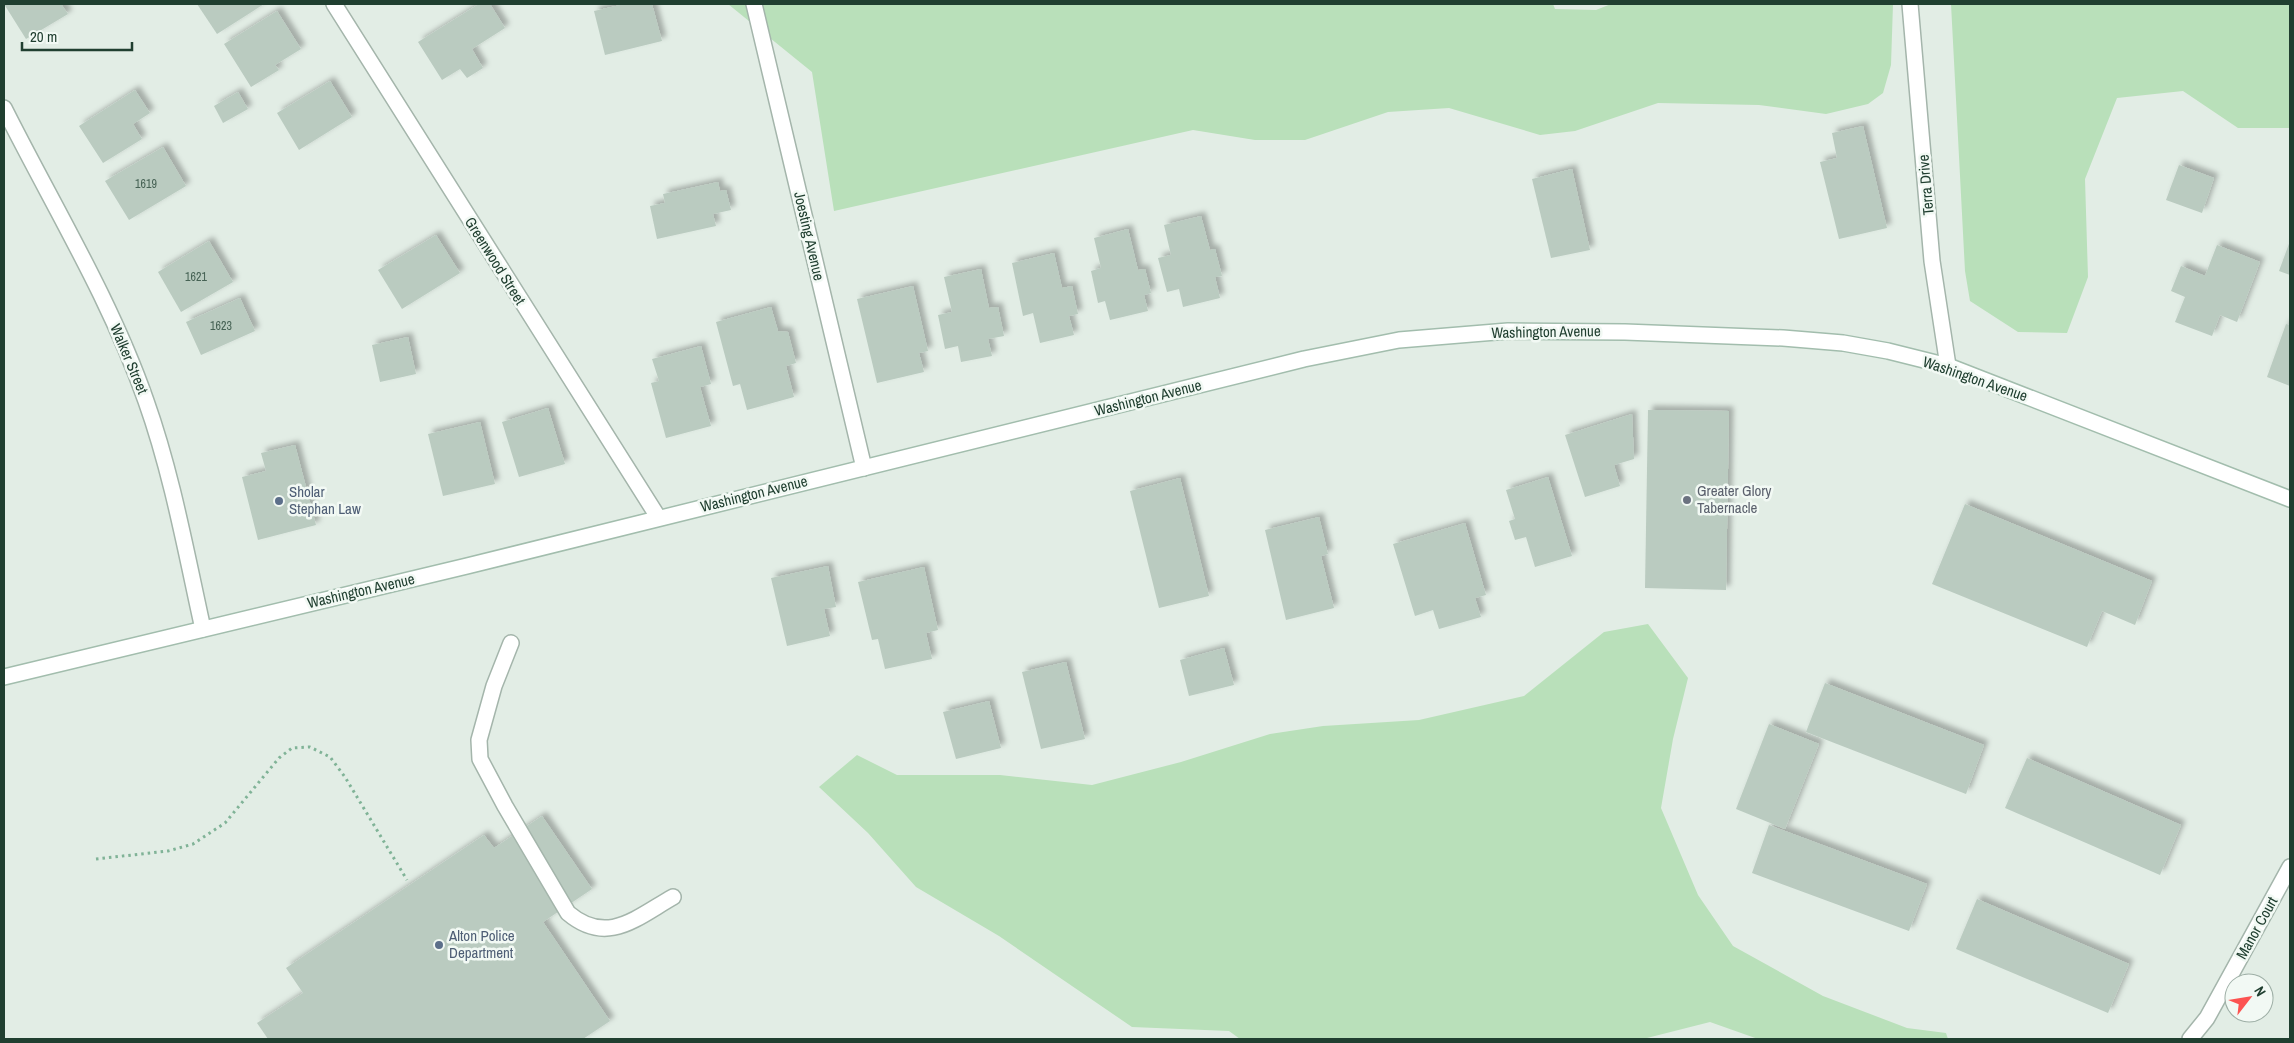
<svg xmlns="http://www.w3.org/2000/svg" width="2294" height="1043" viewBox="0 0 2294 1043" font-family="'Archivo Narrow',sans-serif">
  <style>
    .green { fill: #b9e0ba }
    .building { fill: #bacbc0; filter: url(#shadow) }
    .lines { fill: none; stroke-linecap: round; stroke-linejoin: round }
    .lane-casing { stroke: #a4b5ab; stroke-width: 18 }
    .street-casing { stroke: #a4b5ab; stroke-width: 18 }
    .secondary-casing { stroke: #a2bdad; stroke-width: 18 }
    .path { stroke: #80b397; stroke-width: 3; stroke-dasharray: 2.5 4; stroke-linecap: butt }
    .lane { stroke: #fff; stroke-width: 15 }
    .street { stroke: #fff; stroke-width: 15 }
    .secondary { stroke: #fff; stroke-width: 15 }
    .worship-dot { fill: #6b7280; stroke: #f2f9f4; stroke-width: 2 }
    .service-dot { fill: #5c6f8a; stroke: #f2f9f4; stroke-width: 2 }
    .labels { text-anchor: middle; stroke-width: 5; stroke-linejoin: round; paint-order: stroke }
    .number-label { font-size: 12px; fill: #466254 }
    .street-label { font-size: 15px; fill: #203f30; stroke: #f2f9f4 }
    .worship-label { font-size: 15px; fill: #5b616d; stroke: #f2f9f4; text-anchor: start }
    .service-label { font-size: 15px; fill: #4e5e75; stroke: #f2f9f4; text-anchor: start }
  </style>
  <defs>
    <filter id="shadow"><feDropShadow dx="4.5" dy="-4.5" stdDeviation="2.5" flood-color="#0004"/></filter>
  </defs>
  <rect width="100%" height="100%" fill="#e2ede5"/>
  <!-- green -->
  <g class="green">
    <polygon points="728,4 1553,4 1555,9 1596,10 1611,4 1893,4 1891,65 1883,93 1868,104 1826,114 1759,105 1658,103 1575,131 1540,135 1449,108 1388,112 1305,140 1255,140 1193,130 834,211 812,72"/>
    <polygon points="1951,4 2290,4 2290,128 2238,128 2183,91 2117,98 2085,179 2088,277 2067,333 2018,332 1970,301 1965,271"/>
    <polygon points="1648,624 1688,678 1673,739 1661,808 1698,895 1733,946 1823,996 1907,1028 1946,1033 1948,1039 1758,1039 1710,1022 1643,1039 1240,1039 1229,1031 1132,1027 999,936 916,887 868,833 819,787 857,755 897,775 1000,775 1092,785 1181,762 1270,734 1323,726 1419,720 1524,696 1604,632"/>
  </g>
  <!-- building -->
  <g class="building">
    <polygon points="4,4 61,4 68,14 26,39"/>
    <polygon points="197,4 264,4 217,34"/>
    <polygon points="479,4 490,4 505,28 472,49 483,68 467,78 460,69 442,80 418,42"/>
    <polygon points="625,4 652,4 662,41 605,55 594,11"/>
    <polygon points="277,11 301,49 275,65 279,70 251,87 224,44"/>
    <polygon points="330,81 352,117 299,150 277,113"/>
    <polygon points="135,90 150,113 133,124 142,139 103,163 79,126"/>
    <polygon points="238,92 248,109 223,123 214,106"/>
    <polygon points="1863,126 1887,228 1839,239 1820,162 1837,158 1832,133"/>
    <polygon points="163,147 186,186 129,220 105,181"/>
    <polygon points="2179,165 2214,178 2202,213 2166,200"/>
    <polygon points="1572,169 1590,250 1551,258 1532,179"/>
    <polygon points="718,182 720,191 726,190 731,210 713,214 716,226 657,239 650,206 665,203 663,194"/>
    <polygon points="1201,216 1210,250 1215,249 1222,276 1215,277 1220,298 1183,307 1179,289 1167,292 1158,258 1171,255 1164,225"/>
    <polygon points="1128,229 1138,270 1145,269 1151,293 1144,295 1148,311 1110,320 1105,301 1098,303 1091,271 1101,268 1094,238"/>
    <polygon points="436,235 460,273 402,309 378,270"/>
    <polygon points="209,241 233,282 181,312 158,272"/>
    <polygon points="2290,241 2290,275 2279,271"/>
    <polygon points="2217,245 2260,262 2237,322 2220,315 2212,336 2175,322 2185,297 2171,291 2181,266 2205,276"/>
    <polygon points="1054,253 1062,288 1072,286 1078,314 1069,316 1074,335 1040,343 1033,313 1023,316 1012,263"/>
    <polygon points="981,269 989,308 998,307 1004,336 988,339 992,356 961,362 958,346 945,349 938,315 952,312 944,277"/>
    <polygon points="913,286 928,351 919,353 924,372 877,383 857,299"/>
    <polygon points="240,298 255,331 201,355 186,322"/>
    <polygon points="771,307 778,331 788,332 796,363 786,366 794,397 747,410 740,384 733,386 716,322"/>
    <polygon points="2286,324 2290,325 2290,386 2267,377"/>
    <polygon points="408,337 416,374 380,382 372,345"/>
    <polygon points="701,346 711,384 700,387 711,426 666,438 651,383 659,381 652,359"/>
    <polygon points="548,408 565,464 519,477 502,422"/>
    <polygon points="1648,410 1729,411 1726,590 1645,588"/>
    <polygon points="1632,414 1634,459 1614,465 1620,486 1585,497 1565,435"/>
    <polygon points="480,422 495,484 443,496 428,434"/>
    <polygon points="295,445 316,525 258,540 242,477 266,471 261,453"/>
    <polygon points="1548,477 1572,556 1535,567 1526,537 1515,540 1509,521 1515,519 1506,490"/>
    <polygon points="1180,478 1209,596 1159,608 1130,491"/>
    <polygon points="1965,504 2152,581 2135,625 2102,611 2087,647 1932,584"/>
    <polygon points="1319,517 1328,554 1321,556 1334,608 1286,620 1265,530"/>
    <polygon points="1465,523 1486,595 1475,598 1481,617 1439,629 1433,610 1415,616 1393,544"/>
    <polygon points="828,566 836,607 824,609 830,636 787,646 771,578"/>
    <polygon points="924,567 938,630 926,633 932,659 885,669 878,639 872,640 858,582"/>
    <polygon points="1224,648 1234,685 1189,696 1180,660"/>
    <polygon points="1066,662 1085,739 1041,749 1022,672"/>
    <polygon points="1825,683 1984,745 1966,794 1806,732"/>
    <polygon points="989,701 1001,748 956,759 943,712"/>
    <polygon points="1769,724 1819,744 1785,829 1736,809"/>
    <polygon points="2027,758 2181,825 2160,875 2005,808"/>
    <polygon points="542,816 592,889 543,922 610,1021 583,1039 268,1039 257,1023 303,993 286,968 484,835 494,848"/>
    <polygon points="1769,825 1927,884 1909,931 1752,873"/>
    <polygon points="1977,899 2129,964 2108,1013 1956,949"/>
  </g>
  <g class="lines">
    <!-- lane casing -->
    <g class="lane-casing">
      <path id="lane" d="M511 643 494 686 479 740 480 759 505 806 568 913C607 946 636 918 673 897"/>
    </g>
    <!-- street casing -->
    <g class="street-casing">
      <g id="street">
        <polyline points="334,4 658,517"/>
        <polyline points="754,4 864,468"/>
        <polyline points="1910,4 1932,261 1948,366"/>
        <path d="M4 108C52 204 110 298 146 401 172 474 186 552 203 629"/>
        <polyline points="2190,1039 2207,1018 2290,867"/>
      </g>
    </g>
    <!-- secondary casing -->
    <g class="secondary-casing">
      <polyline id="secondary" points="4,677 467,566 1304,359 1399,340 1508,331 1625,332 1783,338 1843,343 1888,351 1948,366 2290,499"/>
    </g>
    <!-- path -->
    <polyline class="path" points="96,859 168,851 193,844 225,823 279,758 292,748 310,747 330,757 345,777 407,880"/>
    <!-- lane -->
    <use href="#lane" class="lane"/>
    <!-- street -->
    <use href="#street" class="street"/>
    <!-- secondary -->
    <use href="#secondary" class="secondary"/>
  </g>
  <!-- markers -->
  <circle class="worship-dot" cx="1687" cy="500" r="5"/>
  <g class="service-dot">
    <circle cx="279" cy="501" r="5"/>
    <circle cx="439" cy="945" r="5"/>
  </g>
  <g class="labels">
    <!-- number labels -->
    <g class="number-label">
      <text x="146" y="188">1619</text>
      <text x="196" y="281">1621</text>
      <text x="221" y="330">1623</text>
    </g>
    <!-- street labels -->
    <g class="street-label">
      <text transform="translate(1926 185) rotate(-95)" y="5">Terra Drive</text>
      <text transform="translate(809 236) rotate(77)" y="5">Joesting Avenue</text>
      <text transform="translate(495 261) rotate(58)" y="5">Greenwood Street</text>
      <text transform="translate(1546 332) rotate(-1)" y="5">Washington Avenue</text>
      <text transform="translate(129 359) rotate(67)" y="5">Walker Street</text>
      <text transform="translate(1975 379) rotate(19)" y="5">Washington Avenue</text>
      <text transform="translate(1148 398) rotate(-14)" y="5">Washington Avenue</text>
      <text transform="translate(754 494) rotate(-14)" y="5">Washington Avenue</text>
      <text transform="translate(361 591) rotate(-13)" y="5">Washington Avenue</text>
      <text transform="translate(2257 928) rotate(-61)" y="5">Manor Court</text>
    </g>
    <!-- worship labels -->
    <g class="worship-label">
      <text x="1697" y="496">Greater Glory<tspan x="1697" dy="17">Tabernacle</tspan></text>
    </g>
    <!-- service labels -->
    <g class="service-label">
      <text x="289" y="497">Sholar<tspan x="289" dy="17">Stephan Law</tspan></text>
      <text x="449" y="941">Alton Police<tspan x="449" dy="17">Department</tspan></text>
    </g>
  </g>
  <!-- border -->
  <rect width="2294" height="1043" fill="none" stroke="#203f30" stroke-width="10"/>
  <!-- north arrow -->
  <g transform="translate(2249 998) rotate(59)"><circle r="24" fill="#f2f9f4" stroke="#9eafa6"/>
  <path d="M0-4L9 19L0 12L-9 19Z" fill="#fc5351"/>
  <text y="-8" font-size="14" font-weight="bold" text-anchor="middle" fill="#203f30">N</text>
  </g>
  <!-- scale -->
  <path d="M22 42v8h110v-8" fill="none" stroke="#203f30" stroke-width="2.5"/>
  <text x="30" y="42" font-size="15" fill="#203f30" stroke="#f2f9f4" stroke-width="4" paint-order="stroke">20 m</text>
</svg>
